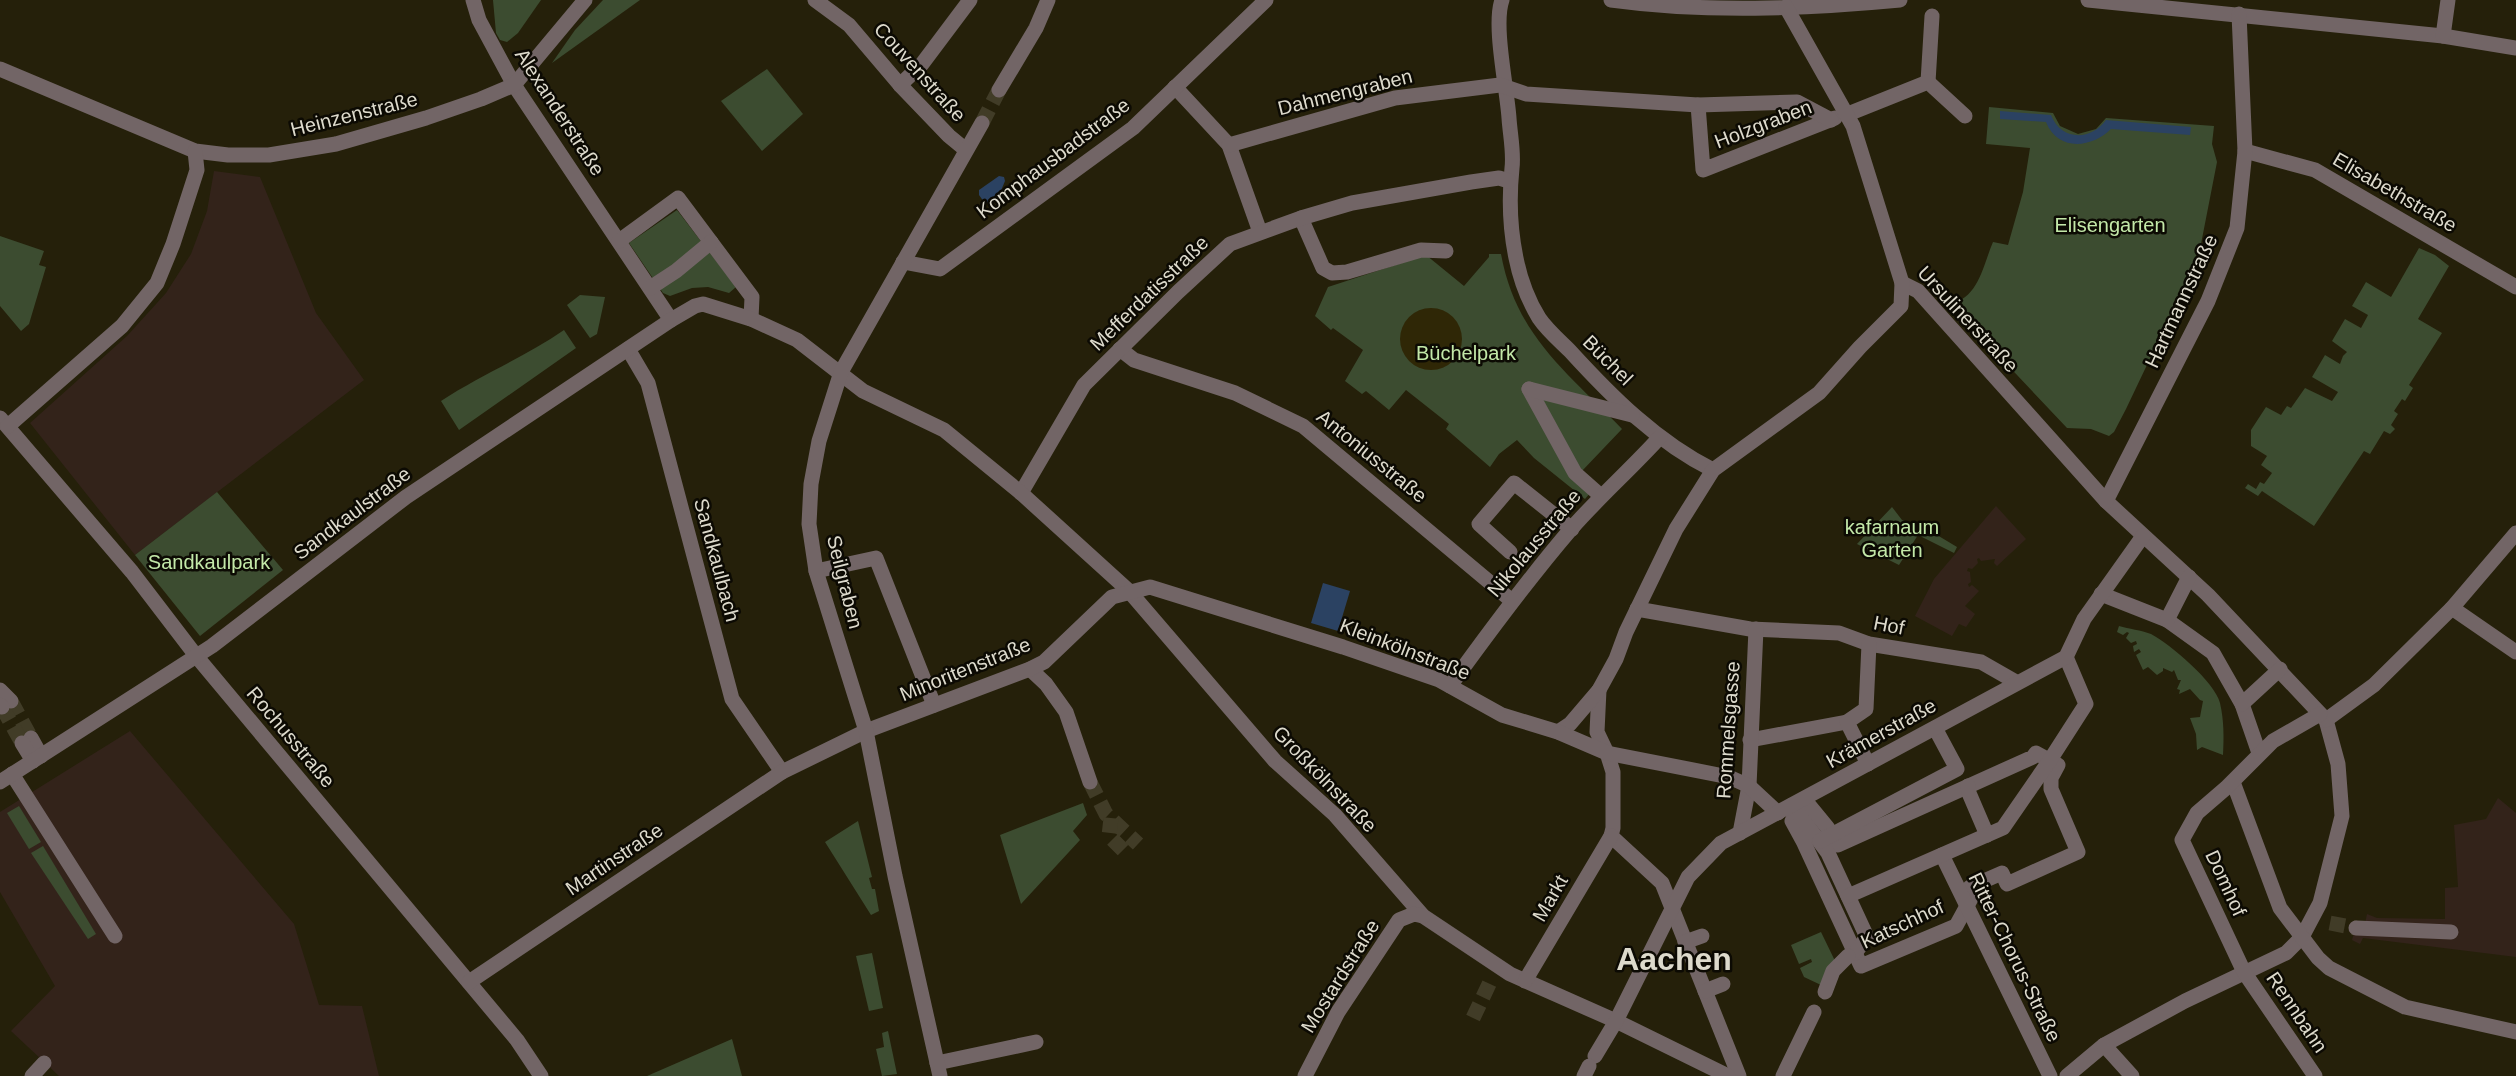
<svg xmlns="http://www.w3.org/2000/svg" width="2516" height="1076" viewBox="0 0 2516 1076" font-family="Helvetica,sans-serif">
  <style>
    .education { fill: #33231a }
    .green { fill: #3c4c30 }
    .sand { fill: #2f2706 }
    .water { fill: #2b4262 }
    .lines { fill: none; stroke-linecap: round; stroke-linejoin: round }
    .minor-tunnel { stroke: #413c27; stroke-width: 15; stroke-dasharray: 15 8; stroke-linecap: butt }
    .minor { stroke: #726566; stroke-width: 15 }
    .labels { text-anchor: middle; stroke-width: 5; stroke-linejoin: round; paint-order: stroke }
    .street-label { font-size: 20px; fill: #dddacc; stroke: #0c0a03 }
    .park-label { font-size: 20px; fill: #c3e8a8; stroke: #0c0a03 }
    .town-label { font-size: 32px; font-weight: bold; fill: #dddacc; stroke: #0c0a03 }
  </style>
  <rect width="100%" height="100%" fill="#25200a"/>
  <!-- education -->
  <g class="education">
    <polygon points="214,171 260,177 316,313 364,380 135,555 30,423 127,336 166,293 191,254 207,211"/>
    <polygon points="1996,506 2026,539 1997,566 1994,563 1995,559 1981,561 1979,558 1977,559 1978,563 1972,569 1968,568 1967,571 1970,572 1971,582 1968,584 1969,587 1972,585 1979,591 1965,606 1975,614 1966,627 1959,624 1952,636 1915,616 1934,579"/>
    <polygon points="130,731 294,924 319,1005 362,1006 379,1076 59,1076 11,1031 55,986 0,892 0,812"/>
    <polygon points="2498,798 2516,813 2516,957 2363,938 2360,944 2352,940 2357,922 2365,924 2367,914 2377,918 2445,919 2445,888 2458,887 2454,825 2486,819"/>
  </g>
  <!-- green -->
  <g class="green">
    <polygon points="493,0 541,0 518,33 507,42 500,40 496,33"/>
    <polygon points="603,0 640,0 552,63 575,30"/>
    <polygon points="767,69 803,114 762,151 721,101"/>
    <path d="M1989 107 2053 113 2060 126 2078 134 2096 129 2106 118 2214 126 2212 144 2217 162 2201 244 2185 285 2126 409 2114 432 2109 436 2091 429 2067 428 1950 304C1979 298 1983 265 1993 242L2008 245 2023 192 2030 148 1986 144Z"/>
    <polygon points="677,210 736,287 729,293 708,287 692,288 670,296 663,293 629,243"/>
    <polygon points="0,236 44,251 39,265 46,267 29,324 21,331 0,306"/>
    <polygon points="2419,248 2435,255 2449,266 2418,319 2442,333 2409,385 2413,388 2405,401 2402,399 2394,411 2398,414 2391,425 2395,429 2390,434 2384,431 2370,454 2364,451 2314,526 2262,491 2258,496 2245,488 2248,484 2256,489 2260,482 2264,484 2272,473 2261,465 2267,456 2251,446 2251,430 2266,407 2281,415 2287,406 2291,408 2305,388 2332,401 2338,392 2312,377 2325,355 2340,364 2343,356 2347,352 2332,341 2345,319 2361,328 2367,317 2368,315 2352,306 2366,282 2391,297"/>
    <path d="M1489 254H1501C1516 336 1567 372 1622 429L1581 472 1597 485 1585 499 1534 458 1517 440 1499 454 1490 467 1446 429 1449 424 1406 390 1389 410 1366 391 1362 394 1345 381 1363 350 1333 328 1331 330 1315 316 1328 287 1426 255 1464 286 1489 257Z"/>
    <polygon points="580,295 605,297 597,334 590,338 567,305"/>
    <path d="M564 330 576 348 459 430 441 401C480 375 525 357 564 330Z"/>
    <polygon points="217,492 283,570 200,636 135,555"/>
    <polygon points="1892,507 1902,520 1927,529 1957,547 1954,553 1918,535 1899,565 1857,544"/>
    <path d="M2119 626C2129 629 2141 630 2151 634 2170 644 2215 682 2220 703 2224 720 2224 738 2223 755L2202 747 2197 750 2196 734 2190 718 2200 717 2203 701 2200 700 2190 689 2179 694 2180 690 2177 689 2181 680H2178L2174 670 2172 672 2163 668V671L2157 675 2148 667 2143 670 2136 655 2141 652 2139 649 2134 652 2133 646 2137 644 2136 641 2131 643 2126 638 2129 633 2127 632 2123 635 2117 632Z"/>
    <polygon points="1083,803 1087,815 1073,831 1080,840 1021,904 1000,835"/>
    <polygon points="19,806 41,842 29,849 7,813"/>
    <polygon points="858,821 872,877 869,878 872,889 875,889 879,911 871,915 825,842"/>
    <polygon points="43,846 96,934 88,939 31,853"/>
    <polygon points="1821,932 1836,963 1821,985 1804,977 1800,968 1812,962 1811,959 1799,964 1791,945"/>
    <polygon points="872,953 883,1008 869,1011 856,956"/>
    <polygon points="888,1031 897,1074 882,1076 876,1049 884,1047 882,1033"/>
    <polygon points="732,1039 742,1076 647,1076"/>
  </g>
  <!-- sand -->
  <circle class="sand" cx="1431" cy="339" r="31"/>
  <!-- water -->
  <g class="water">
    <path d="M2000 111 2051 115C2061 141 2091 141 2106 120L2191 127 2190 135 2111 129C2092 148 2058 152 2046 122L2000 119Z"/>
    <polygon points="999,176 1004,177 1005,181 998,198 993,203 984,202 979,195 979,190"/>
    <polygon points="1323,583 1350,591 1338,631 1311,623"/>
  </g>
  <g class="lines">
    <!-- minor-tunnel -->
    <g class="minor-tunnel">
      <polyline points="982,123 999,90"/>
      <polyline points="11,701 31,738"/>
      <polyline points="2,707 22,743"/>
      <polyline points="1090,782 1106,814 1138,844"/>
      <polyline points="1111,818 1109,836 1128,855"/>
      <polyline points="2330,923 2356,928"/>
      <polyline points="1473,1018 1491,980"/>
    </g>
    <!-- minor -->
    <g class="minor">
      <polyline points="473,0 479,20 514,85 671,320"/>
      <polyline points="815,0 849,25 900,85 949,136 966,150"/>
      <path d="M1502 0C1493 25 1507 88 1509 118 1510 134 1514 152 1512 168 1509 197 1510 229 1516 258 1520 278 1528 300 1539 318 1547 330 1560 341 1570 351 1612 397 1657 442 1713 470"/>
      <path d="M1611 0C1706 13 1804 9 1900 0"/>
      <polyline points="2088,0 2443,36 2516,48"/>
      <polyline points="2443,36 2448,0"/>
      <polyline points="0,69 195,151 228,155 269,155 336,144 426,118 481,99 514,85 585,0"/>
      <polyline points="1928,82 1932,16"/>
      <polyline points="900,85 922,64 970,0"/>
      <polyline points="1175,87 1229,145 1260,232"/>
      <polyline points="999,90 1036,28 1048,0"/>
      <polyline points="1698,105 1703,170 1835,118"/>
      <polyline points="1853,112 1928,82 1965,116"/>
      <polyline points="1229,145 1395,98 1500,85 1526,94 1698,105 1797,102 1831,120"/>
      <polyline points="2245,151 2315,170 2516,287"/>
      <polyline points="1301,218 1323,268 1332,273 1347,272 1421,250 1446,251"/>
      <polyline points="619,241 678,198 752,297 751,319"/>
      <polyline points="903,262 940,269 1133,128 1266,0"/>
      <polyline points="1902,283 1918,291 2106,501 2208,595 2326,720 2338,764 2342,816 2320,903 2302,937 2286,953 2185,1001 2104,1045 2067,1076"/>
      <polyline points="650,288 676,271 711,242"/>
      <polyline points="628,349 648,383 732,699 782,772"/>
      <polyline points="1120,349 1134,360 1235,393 1303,426 1512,601"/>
      <polyline points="1529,389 1575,473 1601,496"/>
      <polyline points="1529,389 1632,415"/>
      <polyline points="0,418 132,572 197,657 517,1040 541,1076"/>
      <polyline points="8,426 122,326 157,283 173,244 197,170 195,151"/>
      <polyline points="1021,493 1084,385 1178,292 1230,244 1301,218 1352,203 1471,182 1499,178 1509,181"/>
      <polyline points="2106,501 2208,301 2237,228 2245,151 2239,14"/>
      <polyline points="1510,552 1479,524 1514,483 1572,529"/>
      <polyline points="816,571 876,558 934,705"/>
      <polyline points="2101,594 2167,620 2213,653 2242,704 2259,753"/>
      <polyline points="2452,608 2516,652"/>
      <polyline points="1637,609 1750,629 1839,633 1869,644 1981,662 2016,682"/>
      <polyline points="2167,620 2189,577"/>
      <polyline points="1030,669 1046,684 1066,712 1090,782"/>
      <path d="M1450 686C1489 632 1528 579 1571 529 1599 497 1631 469 1660 437"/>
      <polyline points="0,690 11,701"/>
      <polyline points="1599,690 1597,732 1607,753 1613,772 1613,828 1611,836 1662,883 1739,1076"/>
      <polyline points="2242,704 2280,669"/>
      <polyline points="0,705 2,707"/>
      <polyline points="2326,720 2374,685 2452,608 2516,533"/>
      <polyline points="1558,732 1570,724 1599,690 1616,659 1626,632 1676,529 1713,470 1819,393 1860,347 1901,306 1902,283 1853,126 1786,7"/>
      <polyline points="31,738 41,756"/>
      <polyline points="1750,740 1847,722"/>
      <polyline points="22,743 33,761"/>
      <polygon points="2036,753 2058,765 2051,778 2051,789 2078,852 2007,884 2002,873 1970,887 1973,895 1956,926 1861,966 1804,843 1792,821 1804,799 1827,827 1838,845 2033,757"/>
      <polyline points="1868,764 1847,722 1866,709 1869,644"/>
      <polyline points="12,774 115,936"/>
      <polyline points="0,782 212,646 406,497 671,320 695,306 703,304 751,319 797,340 863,391 944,430 1021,493 1129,591 1275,761 1335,815 1423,916 1510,974 1616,1021 1728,1076"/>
      <polyline points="2233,782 2280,908 2318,958 2329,968 2405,1007 2516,1032"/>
      <polyline points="1968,786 1969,793 1987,835"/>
      <polyline points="1792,805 1828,853 1867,937 1855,953"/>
      <polyline points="1740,833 1749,786 1756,629"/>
      <polyline points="1820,841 1957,769 1935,728"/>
      <polyline points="1942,855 2050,1076"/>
      <polyline points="1848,896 2003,828 2050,760 2086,704 2066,657"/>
      <polyline points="2356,928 2451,932"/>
      <polyline points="1685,942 1702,936"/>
      <polyline points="1525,981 1611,836"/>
      <polyline points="469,982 782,772 866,731 1030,669 1044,662 1112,597 1150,587 1343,647 1439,680 1502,715 1558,732 1607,753 1729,777 1749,786 1778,813"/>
      <polyline points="1705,991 1723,984"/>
      <polyline points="1825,992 1833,971 1848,956"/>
      <polyline points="2104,1045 2132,1076"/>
      <polyline points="1595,1056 1616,1021 1688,877 1721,843 2066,657 2084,619 2143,536"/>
      <polyline points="937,1063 1036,1042"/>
      <polyline points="32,1076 44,1063"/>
      <polyline points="940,1076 895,876 866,731 816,571 809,524 811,484 819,441 841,372 982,123"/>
      <polyline points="1305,1076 1338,1012 1399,920 1414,914 1423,916"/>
      <polyline points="1584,1076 1589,1066"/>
      <polyline points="1783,1076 1814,1012"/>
      <polyline points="2315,1076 2244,972 2182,840 2197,813 2226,788 2273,741 2320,714"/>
    </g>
  </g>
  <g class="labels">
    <!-- street labels -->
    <g class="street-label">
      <text transform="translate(920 72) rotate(48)" y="7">Couvenstraße</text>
      <text transform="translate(1345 92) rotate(-14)" y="7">Dahmengraben</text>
      <text transform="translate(560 112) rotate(57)" y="7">Alexanderstraße</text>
      <text transform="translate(354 114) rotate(-14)" y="7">Heinzenstraße</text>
      <text transform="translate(1763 124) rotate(-21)" y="7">Holzgraben</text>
      <text transform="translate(1053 158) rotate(-37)" y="7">Komphausbadstraße</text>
      <text transform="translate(2395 192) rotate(30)" y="7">Elisabethstraße</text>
      <text transform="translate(1149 293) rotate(-44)" y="7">Mefferdatisstraße</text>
      <text transform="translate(2181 301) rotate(-65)" y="7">Hartmannstraße</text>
      <text transform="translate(1968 319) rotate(47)" y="7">Ursulinerstraße</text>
      <text transform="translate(1608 360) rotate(45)" y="7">Büchel</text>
      <text transform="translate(1372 456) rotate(39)" y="7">Antoniusstraße</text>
      <text transform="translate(352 513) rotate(-37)" y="7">Sandkaulstraße</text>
      <text transform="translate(1534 543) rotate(-50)" y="7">Nikolausstraße</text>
      <text transform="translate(717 560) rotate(75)" y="7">Sandkaulbach</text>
      <text transform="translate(845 582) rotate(76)" y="7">Seilgraben</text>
      <text transform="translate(1889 625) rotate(11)" y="7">Hof</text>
      <text transform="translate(1405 649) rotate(21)" y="7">Kleinkölnstraße</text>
      <text transform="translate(965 669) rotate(-22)" y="7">Minoritenstraße</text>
      <text transform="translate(1728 730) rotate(-86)" y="7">Rommelsgasse</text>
      <text transform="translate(1881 733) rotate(-29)" y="7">Krämerstraße</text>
      <text transform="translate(291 737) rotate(50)" y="7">Rochusstraße</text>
      <text transform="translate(1325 779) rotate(46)" y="7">Großkölnstraße</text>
      <text transform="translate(614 859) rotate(-34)" y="7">Martinstraße</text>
      <text transform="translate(2226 883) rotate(65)" y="7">Domhof</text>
      <text transform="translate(1550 898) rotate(-60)" y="7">Markt</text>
      <text transform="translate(1902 924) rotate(-25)" y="7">Katschhof</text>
      <text transform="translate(2015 957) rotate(64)" y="7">Ritter-Chorus-Straße</text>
      <text transform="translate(1340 976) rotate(-58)" y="7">Mostardstraße</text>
      <text transform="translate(2297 1012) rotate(56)" y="7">Rennbahn</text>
    </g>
    <!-- park labels -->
    <g class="park-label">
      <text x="2110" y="232">Elisengarten</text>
      <text x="1466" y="360">Büchelpark</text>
      <text x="1892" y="534">kafarnaum<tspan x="1892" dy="23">Garten</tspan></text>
      <text x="209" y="569">Sandkaulpark</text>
    </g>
    <!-- town labels -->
    <g class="town-label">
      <text x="1674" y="970">Aachen</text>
    </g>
  </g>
</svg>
